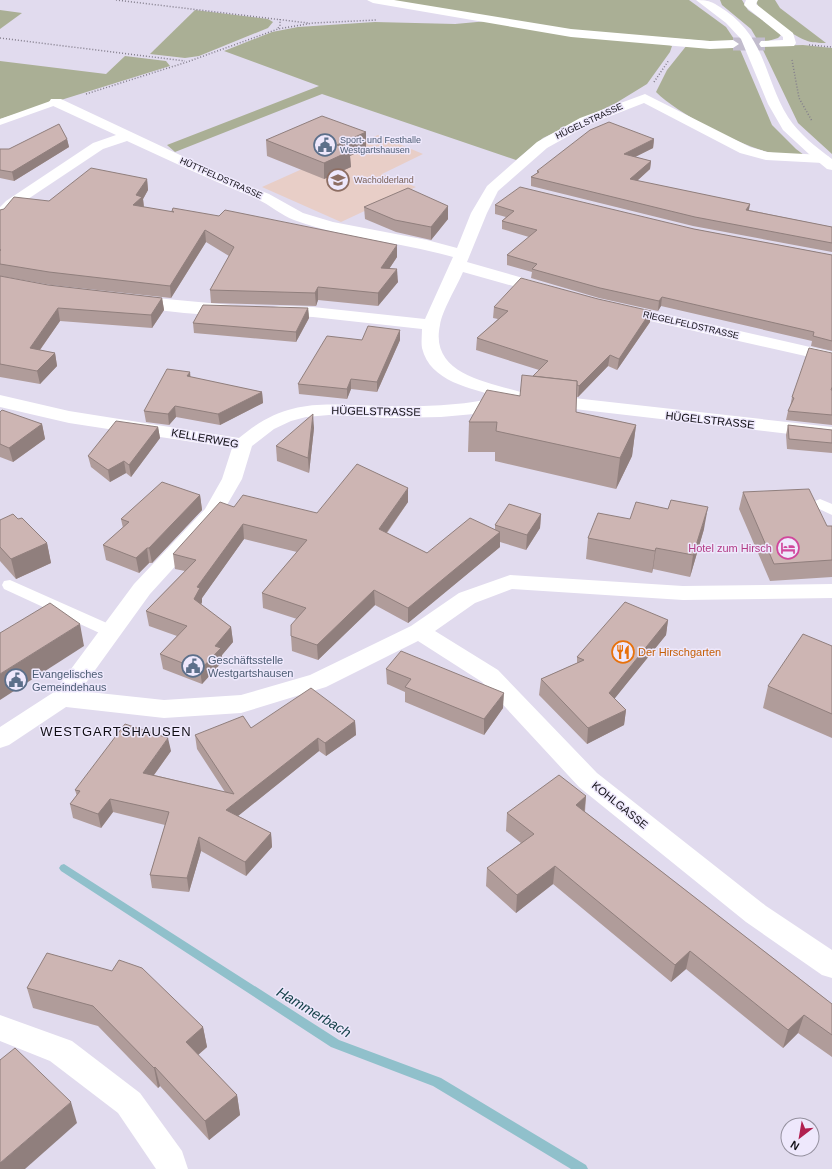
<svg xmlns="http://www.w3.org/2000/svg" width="832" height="1169" viewBox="0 0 832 1169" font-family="Arial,sans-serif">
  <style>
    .education { fill: #e8cec7 }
    .green { fill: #aaaf95 }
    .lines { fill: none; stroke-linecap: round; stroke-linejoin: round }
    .stream { fill: #90c0cb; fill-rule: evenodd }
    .street-tunnel { stroke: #c2bccd; stroke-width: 13; stroke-dasharray: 13 6; stroke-linecap: butt }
    .path { stroke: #837e8c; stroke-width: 1.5; stroke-dasharray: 1 2; stroke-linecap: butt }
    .lane { fill: #fff; fill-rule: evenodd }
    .street { fill: #fff; fill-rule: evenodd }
    .secondary { fill: #fff; fill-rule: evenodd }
    .wall { fill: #b09c9a }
    .shaded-wall { fill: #907f7d }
    .building { fill: #cdb5b3; stroke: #907f7d }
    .labels { text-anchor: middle; stroke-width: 3; stroke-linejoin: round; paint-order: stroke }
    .far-street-label { font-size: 9px; fill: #100e14; stroke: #eee8fc }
    .far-service-label { font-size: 9px; fill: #4e5e75; stroke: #eee8fc; text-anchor: start }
    .far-education-label { font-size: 9px; fill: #785e54; stroke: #eee8fc; text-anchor: start }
    .street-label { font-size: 11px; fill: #100e14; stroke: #eee8fc }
    .hotel-label { font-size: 11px; fill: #b23c85; stroke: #eee8fc; text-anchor: end }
    .food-label { font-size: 11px; fill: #c56008; stroke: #eee8fc; text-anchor: start }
    .service-label { font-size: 11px; fill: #4e5e75; stroke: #eee8fc; text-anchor: start }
    .quarter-label { font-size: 13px; letter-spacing: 1px; fill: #100e14; stroke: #eee8fc }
    .near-water-label { font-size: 14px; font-style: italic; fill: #123f47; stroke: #eee8fc }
  </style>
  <rect width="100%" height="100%" fill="#e1dbee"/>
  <!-- education -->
  <polygon class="education" points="378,135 423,154 382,174 416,187 341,222 262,187"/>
  <!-- green -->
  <g class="green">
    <polygon points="381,0 689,0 726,27 736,42 719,42 578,31"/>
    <polygon points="720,0 742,0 748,10 779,32 781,35 778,38 765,42 770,46 803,45 832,48 832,154 798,123 761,46 751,29 722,5"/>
    <path d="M756 0H775L780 8 826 43C820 43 811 43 805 40 793 35 756 12 756 0Z"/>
    <polygon points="0,10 22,13 0,29"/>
    <polygon points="195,10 268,19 273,22 268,28 199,56 185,58 150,54"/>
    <polygon points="488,21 665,43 672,46 670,52 647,84 616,103 543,138 516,160 322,94 175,152 167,145 319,86 224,51 272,32 298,27 375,22 455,24"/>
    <path d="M687 45 739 47 772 125 796 149 804 155C791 155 777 155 764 151 734 142 678 114 656 92L667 70Z"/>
    <polygon points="125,56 166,61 170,66 0,119 0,61 106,74"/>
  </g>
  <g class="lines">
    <!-- stream -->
    <polygon class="stream" points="64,864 339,1040 441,1078 586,1165 588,1169 571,1169 433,1086 331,1047 61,871 59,868 61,865"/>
    <!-- street-tunnel -->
    <polyline class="street-tunnel" points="733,44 765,44"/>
    <!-- path -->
    <g class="path">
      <polyline points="116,0 308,23"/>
      <polyline points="278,28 280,26 280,19"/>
      <polyline points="0,38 185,61"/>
      <polyline points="809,45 832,47"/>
      <polyline points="792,60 799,98 812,121"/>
      <polyline points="654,82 669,60"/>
      <polyline points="86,94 187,62 278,29 313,23 377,20"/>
    </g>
    <!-- lane -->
    <g class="lane">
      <polygon points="56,99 61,102 59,104 0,125 0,119"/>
      <polygon points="820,499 832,504 832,515 815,507 813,504 815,501"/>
      <polygon points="10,580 118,628 120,632 118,636 112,638 106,636 4,589 2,585 4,581"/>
    </g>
    <!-- street -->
    <g class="street">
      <polygon points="367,0 394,0 571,29 710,41 733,40 739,44 733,48 710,49 571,37 373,3"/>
      <polygon points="746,0 758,0 756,4 793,33 796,43 794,46 761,47 759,44 761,41 783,40 783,37 746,7 744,5"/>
      <path d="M645 94 750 147 767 152 823 155 828 156 830 159 828 162 823 163 766 160 740 153 644 103 590 124 547 148 498 191 487 213 467 262 551 286 553 290 551 294 545 295 463 272C457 286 442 311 440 325 429 375 489 382 524 393L526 397 524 401 515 402 513 405 474 414 441 417 391 418 329 415 306 417 291 421 274 429 252 446 242 479 220 517 150 594 80 691 164 700 241 695 310 675 411 626 459 593 510 575 683 586 832 584V598L683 600 512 589 475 603 435 631 498 670 597 773 766 906 832 950V978L822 975 746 922 579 787 482 682 418 641 326 687 241 713 164 718 66 707 9 745 0 748V727L54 692 134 584 205 509 222 479 232 448 69 423 0 407V395L69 411 239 438C289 396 324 405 383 406 422 407 461 406 499 397 471 388 430 382 422 348 421 342 422 335 422 329L313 317 273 315 270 311 273 307 279 306 313 307 425 319 453 257C401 242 345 239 294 220 281 215 270 205 257 199 213 181 170 161 127 141L103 149 16 207 5 220 0 222V207L6 201 93 143 116 135 51 105 49 102 51 99H61L229 178 269 194 303 213 333 222 427 240 457 248 471 213 487 186 537 142 580 118Z"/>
      <path d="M134 296 231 305 237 306 240 310 237 314C218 318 149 310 128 305L126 301 128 297Z"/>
      <polygon points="621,304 832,352 832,362 615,313 612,309 615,305"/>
      <polygon points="547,395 832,427 832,439 540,405 538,401 540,397"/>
      <polygon points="0,1015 72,1041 140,1093 182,1151 188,1169 156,1169 118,1113 50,1061 0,1041"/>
    </g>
    <!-- secondary -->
    <path class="secondary" d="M696 0C711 0 714 3 726 11 766 39 765 80 788 117 799 134 816 147 832 159V170L827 169 810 155 783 130 768 104 741 39 726 23Z"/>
  </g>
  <!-- wall -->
  <g class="wall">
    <polygon points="366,132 366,148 350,156 351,167 324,179 267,156 266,140"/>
    <polygon points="67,139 69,147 14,181 0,178 0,149 9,149"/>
    <polygon points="654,139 653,148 635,157 651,161 650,169 637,181 750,204 749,210 832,227 832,252 693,226 531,186 531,177 537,173 537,171"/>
    <polygon points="147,179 148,190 143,199 144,207 172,212 172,211 397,257 389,269 398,282 378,306 318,300 316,306 211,303 210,290 229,256 206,242 171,298 51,285 0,276 0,210 49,201"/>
    <polygon points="495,205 694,229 832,255 832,351 811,346 812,341 661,306 658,311 599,298 531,278 532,272 507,265 507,255 529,237 502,229 502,221 506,217 495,214"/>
    <polygon points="364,207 448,219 431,240 396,232 365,219"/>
    <polygon points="0,276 48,285 162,298 164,310 152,328 60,321 40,350 55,353 57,366 40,384 0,377"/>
    <polygon points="494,307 650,322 617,370 608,366 578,397 576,397 576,412 636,425 632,456 616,489 495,461 495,452 468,452 469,422 520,396 533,376 539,370 476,350 477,338 498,319 493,318"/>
    <polygon points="308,308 309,318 296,342 194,333 193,323"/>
    <polygon points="362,340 400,340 377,392 351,389 347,399 299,394 298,384"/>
    <polygon points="832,353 832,425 786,420 788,411 790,407 792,397"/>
    <polygon points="190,377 262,392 263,403 220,425 176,417 169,425 146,422 144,411"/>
    <polygon points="0,412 42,424 45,439 13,462 0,457"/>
    <polygon points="788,425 832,430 832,453 787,449 786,435"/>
    <polygon points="158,427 160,438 131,477 126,473 110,482 91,467 88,456"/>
    <polygon points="314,428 309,473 277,461 276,446"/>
    <polygon points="743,492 827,526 832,526 832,577 770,581 739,509"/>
    <polygon points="200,495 202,510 152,563 149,563 139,573 106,560 103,545 123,528 121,519"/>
    <polygon points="408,502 387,533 427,553 495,529 495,525 541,514 540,528 526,550 500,542 500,547 408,623 375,605 318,660 292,651 291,636 297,619 263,608 262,593 297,552 244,539 202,598 202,602 201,605 231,627 233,642 222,655 222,662 202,684 163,669 160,654 177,636 149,626 146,611 185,571 175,569 173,554 234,507 317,513"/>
    <polygon points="18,519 47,543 51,563 16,579 0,561 0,520"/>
    <polygon points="630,519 704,529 690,577 653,569 652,573 586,559 588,538"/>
    <polygon points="668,620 666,635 614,699 626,710 624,725 587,744 539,695 541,679 577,663 577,657"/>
    <polygon points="832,646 832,738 763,708 768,686"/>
    <polygon points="386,669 503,708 484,735 405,702 405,692 387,684"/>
    <polygon points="355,721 356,735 326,756 319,751 238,816 271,833 272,847 246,876 201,851 189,892 152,888 150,875 165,825 113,812 101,828 73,818 70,804 77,796 75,790 171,751 154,775 225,792 197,749 195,735 251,728"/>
    <polygon points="586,796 585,812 832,1004 832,1057 798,1033 783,1048 686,969 671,982 553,884 516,913 486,886 487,868 521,843 506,831 507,813"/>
    <polygon points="112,971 203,1027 207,1047 198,1055 237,1095 240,1115 209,1140 160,1086 158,1088 98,1026 33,1008 27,988"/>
  </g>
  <!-- shaded-wall -->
  <g class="shaded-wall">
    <polygon points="366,132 366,148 350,156 351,167 324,179 324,163 337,145"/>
    <polygon points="67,139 69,147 14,181 12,172"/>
    <polygon points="654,139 653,148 623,163 624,154"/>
    <polygon points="651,161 650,169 629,188 630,179"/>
    <polygon points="147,179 148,190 143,199 144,209 133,205 136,195"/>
    <polygon points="750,204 748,213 746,210"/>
    <polygon points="448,206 448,219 431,240 431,227"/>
    <polygon points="205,230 206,242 171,298 170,286"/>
    <polygon points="397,245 397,257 381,281 381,268"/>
    <polygon points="397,269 398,282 378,306 378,293"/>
    <polygon points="318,287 318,300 316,306 315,293"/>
    <polygon points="662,297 661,306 658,311 659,301"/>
    <polygon points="162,298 164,310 152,328 151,315"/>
    <polygon points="58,308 60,321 32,361 30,348"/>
    <polygon points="308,308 309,318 296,342 296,332"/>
    <polygon points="651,311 650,322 617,370 619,359"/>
    <polygon points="400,330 400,340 377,392 377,382"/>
    <polygon points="55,353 57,366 40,384 37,371"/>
    <polygon points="610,355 608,366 578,397 579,386"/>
    <polygon points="190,372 191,382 187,376"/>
    <polygon points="351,379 351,389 347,399 347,389"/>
    <polygon points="262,392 263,403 220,425 218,414"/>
    <polygon points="175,406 176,417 169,425 168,414"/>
    <polygon points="313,414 314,428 309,473 308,458"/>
    <polygon points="42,424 45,439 13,462 9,448"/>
    <polygon points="636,425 632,456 616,489 620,458"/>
    <polygon points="158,427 160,438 131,477 129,465"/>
    <polygon points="124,461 126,473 110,482 108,470"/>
    <polygon points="408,488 408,502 379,543 379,529"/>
    <polygon points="200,495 202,510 152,563 149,548"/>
    <polygon points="708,507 704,529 690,577 693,555"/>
    <polygon points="541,514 540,528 526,550 527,535"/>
    <polygon points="243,524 244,539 202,598 202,602 196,614 194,599 197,587"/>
    <polygon points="500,532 500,547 408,623 408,608"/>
    <polygon points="47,543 51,563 16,579 11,559"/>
    <polygon points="147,548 149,563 139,573 136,558"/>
    <polygon points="656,548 653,569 652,573 655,551"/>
    <polygon points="374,590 375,605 318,660 317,645"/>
    <polygon points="668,620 666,635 607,708 609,693"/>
    <polygon points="80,624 84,646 0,700 0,674"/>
    <polygon points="231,627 233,642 222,655 222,662 202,684 200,670 215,646"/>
    <polygon points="504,693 503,708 484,735 484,719"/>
    <polygon points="626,710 624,725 587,744 588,728"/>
    <polygon points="355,721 356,735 326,756 325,743"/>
    <polygon points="168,738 171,751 146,786 143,773"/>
    <polygon points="318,738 319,751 228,824 226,810"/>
    <polygon points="586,796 584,814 576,805"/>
    <polygon points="110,799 113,812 101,828 98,814"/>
    <polygon points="271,833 272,847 246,876 245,862"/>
    <polygon points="199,837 201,851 189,892 187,878"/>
    <polygon points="555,866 553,884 516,913 517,895"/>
    <polygon points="690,951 686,969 671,982 675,965"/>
    <polygon points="804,1015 798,1033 783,1048 788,1030"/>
    <polygon points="203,1027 207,1047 190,1062 186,1042"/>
    <polygon points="155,1067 160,1086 158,1088 154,1068"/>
    <polygon points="237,1095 240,1115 209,1140 205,1121"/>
    <polygon points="71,1102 77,1123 25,1169 0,1169 0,1163"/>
  </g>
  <!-- building -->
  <g class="building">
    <polygon points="322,116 366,132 337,145 350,151 324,163 266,140"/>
    <polygon points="609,122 654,139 624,154 651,161 630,179 750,204 746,210 832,227 832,243 695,217 531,177 539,172 537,171 590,130"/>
    <polygon points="59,124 67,139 12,172 0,170 0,149 9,149"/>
    <polygon points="91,168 147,179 136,195 142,197 133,205 174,212 172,211 173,208 219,216 225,210 397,245 381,268 397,269 378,293 318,287 315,293 210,290 234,247 205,230 170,286 49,272 0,264 0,250 1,250 0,250 0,210 4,209 14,197 49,201"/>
    <polygon points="520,187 694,229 832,255 832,341 813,336 814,332 662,297 659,301 600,288 532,269 537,264 507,255 537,230 502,221 514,211 495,205"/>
    <polygon points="408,188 448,206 431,227 395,220 364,207"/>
    <polygon points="0,276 48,285 162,298 151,315 58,308 30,348 55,353 37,371 0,364"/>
    <polygon points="521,278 598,299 651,311 619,359 610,355 579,386 577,385 577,381 533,376 548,361 477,338 508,311 494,307"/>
    <polygon points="203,305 308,308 296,332 193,323"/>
    <polygon points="368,326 400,330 377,382 351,379 347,389 298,384 327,336 362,340"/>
    <polygon points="809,348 832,353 832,387 831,390 832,390 832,415 788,411 794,398 792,397"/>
    <polygon points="167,369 190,372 187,376 262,392 218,414 175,406 168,414 144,411"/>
    <polygon points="522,375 577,381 576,412 636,425 620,458 496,431 497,422 469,422 487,390 520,396"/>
    <polygon points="2,410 42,424 9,448 0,444 0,412"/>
    <polygon points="313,414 308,458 276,446"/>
    <polygon points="116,421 158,427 129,465 124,461 108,470 88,456"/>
    <polygon points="788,425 832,430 832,443 789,439"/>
    <polygon points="357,464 408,488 379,529 427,553 470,518 500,532 408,608 374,590 317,645 291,636 291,625 306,608 262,593 307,540 243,524 197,587 200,588 194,599 231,627 215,646 221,648 200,670 160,654 187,626 146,611 196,560 173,554 220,502 234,507 243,495 317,513"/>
    <polygon points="162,482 200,495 149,548 147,548 136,558 103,545 129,522 121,519"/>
    <polygon points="809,489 827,526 832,526 832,560 774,564 743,492"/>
    <polygon points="671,500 708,507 693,555 656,548 655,551 588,538 598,513 630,519 636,502 668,509"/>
    <polygon points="509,504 541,514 527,535 495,525"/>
    <polygon points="13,514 18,519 22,518 47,543 11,559 0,547 0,520"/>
    <polygon points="625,602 668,620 609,693 626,710 588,728 541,679 584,660 577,657"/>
    <polygon points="50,603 80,624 0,674 0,633"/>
    <polygon points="803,634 832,646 832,714 768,686"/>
    <polygon points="401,651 504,693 484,719 405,687 411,679 386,669"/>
    <polygon points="311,688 355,721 325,743 318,738 226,810 271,833 245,862 199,837 187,878 150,875 169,812 110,799 98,814 70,804 80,791 75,790 125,724 168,738 143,773 234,794 195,735 243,716 251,728"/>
    <polygon points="559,775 586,796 576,805 832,1004 832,1035 804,1015 788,1030 690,951 675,965 555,866 517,895 487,868 534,834 507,813"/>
    <polygon points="47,953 112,971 119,960 142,968 203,1027 186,1042 237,1095 205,1121 155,1067 154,1068 93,1006 27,988"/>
    <polygon points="15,1048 71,1102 0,1163 0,1060"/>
  </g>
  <!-- icons -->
  <defs>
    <g id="civic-ring" transform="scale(1.15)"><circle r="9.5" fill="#eee8fc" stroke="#5c6f8a" stroke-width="1.5"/><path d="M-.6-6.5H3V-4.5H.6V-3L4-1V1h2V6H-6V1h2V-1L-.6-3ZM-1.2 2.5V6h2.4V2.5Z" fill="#5c6f8a"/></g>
    <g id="school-ring" transform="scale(1.15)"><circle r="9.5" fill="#eee8fc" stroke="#8d6e63" stroke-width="1.5"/><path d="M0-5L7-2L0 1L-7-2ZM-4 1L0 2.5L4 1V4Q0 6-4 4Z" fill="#8d6e63"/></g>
    <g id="hotel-ring" transform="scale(1.15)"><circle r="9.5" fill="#eee8fc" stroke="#d1479c" stroke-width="1.5"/><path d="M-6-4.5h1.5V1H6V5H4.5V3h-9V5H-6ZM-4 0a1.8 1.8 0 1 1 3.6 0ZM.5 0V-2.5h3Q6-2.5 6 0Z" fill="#d1479c"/></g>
    <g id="restaurant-ring" transform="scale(1.15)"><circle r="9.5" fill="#eee8fc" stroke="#e8710a" stroke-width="1.5"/><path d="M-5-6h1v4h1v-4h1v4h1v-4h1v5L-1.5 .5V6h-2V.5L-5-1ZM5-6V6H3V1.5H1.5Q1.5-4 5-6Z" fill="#e8710a"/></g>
  </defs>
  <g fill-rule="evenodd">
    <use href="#civic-ring" x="325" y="145"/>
    <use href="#school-ring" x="338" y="180"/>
    <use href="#hotel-ring" x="788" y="548"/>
    <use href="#restaurant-ring" x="623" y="652"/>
    <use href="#civic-ring" x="193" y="666"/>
    <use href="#civic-ring" x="16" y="680"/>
  </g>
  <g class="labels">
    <!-- far-street labels -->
    <g class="far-street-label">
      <text transform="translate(589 121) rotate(-25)" y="3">HÜGELSTRASSE</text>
      <text transform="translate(221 178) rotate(24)" y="3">HÜTTFELDSTRASSE</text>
      <text transform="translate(691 325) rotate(13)" y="3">RIEGELFELDSTRASSE</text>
    </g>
    <!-- far-service labels -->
    <g class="far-service-label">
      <text x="340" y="143">Sport- und Festhalle<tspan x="340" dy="10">Westgartshausen</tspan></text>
    </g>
    <!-- far-education labels -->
    <g class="far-education-label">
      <text x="354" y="183">Wacholderland</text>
    </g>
    <!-- street labels -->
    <g class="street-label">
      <text transform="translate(376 411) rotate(1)" y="4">HÜGELSTRASSE</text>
      <text transform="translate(710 420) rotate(6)" y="4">HÜGELSTRASSE</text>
      <text transform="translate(205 438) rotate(10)" y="4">KELLERWEG</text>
      <text transform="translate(620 805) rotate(39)" y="4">KOHLGASSE</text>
    </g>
    <!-- hotel labels -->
    <g class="hotel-label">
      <text x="772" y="552">Hotel zum Hirsch</text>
    </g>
    <!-- food labels -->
    <g class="food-label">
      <text x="638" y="656">Der Hirschgarten</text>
    </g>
    <!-- service labels -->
    <g class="service-label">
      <text x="208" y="664">Geschäftsstelle<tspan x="208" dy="13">Westgartshausen</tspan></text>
      <text x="32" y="678">Evangelisches<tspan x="32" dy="13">Gemeindehaus</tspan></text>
    </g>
    <!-- quarter labels -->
    <g class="quarter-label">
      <text x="116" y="736">WESTGARTSHAUSEN</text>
    </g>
    <!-- near-water labels -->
    <g class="near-water-label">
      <text transform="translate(314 1012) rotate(31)" y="5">Hammerbach</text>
    </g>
  </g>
  <!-- north arrow -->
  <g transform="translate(800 1137) rotate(211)"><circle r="19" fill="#eee8fc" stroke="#95919f"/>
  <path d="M0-3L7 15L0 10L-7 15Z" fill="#b12050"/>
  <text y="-6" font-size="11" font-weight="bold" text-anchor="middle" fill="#100e14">N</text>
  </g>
</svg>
